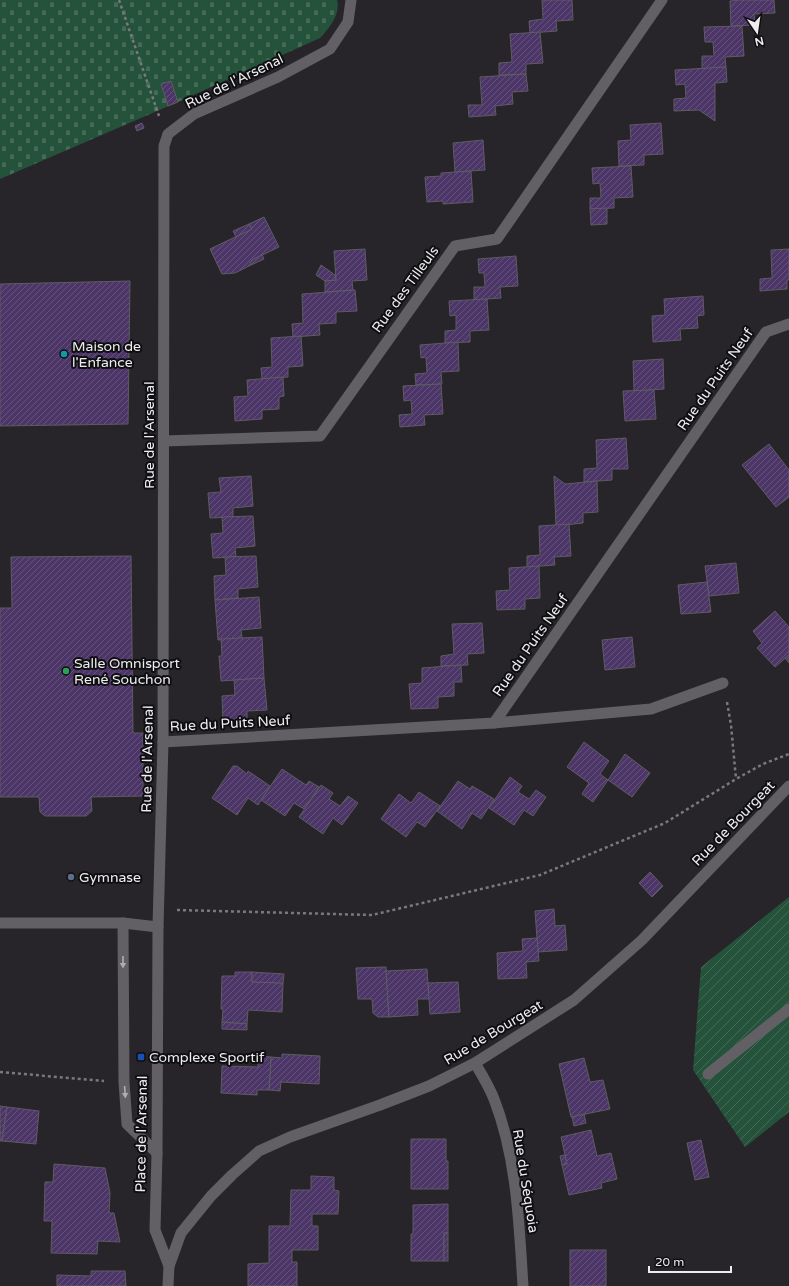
<svg xmlns="http://www.w3.org/2000/svg" width="789" height="1286" viewBox="0 0 789 1286" font-family="'Varela Round',sans-serif">
  <style>
    .cemetery { fill: url(#cemetery-stones) }
    .garden { fill: url(#garden-furrows) }
    .building { fill: url(#building-hatch); stroke: #5e5c62 }
    .lines { fill: none; stroke-linecap: round; stroke-linejoin: round }
    .path { stroke: #7a797d; stroke-width: 2.5; stroke-dasharray: 3 3; stroke-linecap: butt }
    .service { stroke: #626065; stroke-width: 11 }
    .minor { stroke: #626065; stroke-width: 11 }
    .tertiary { stroke: #626065; stroke-width: 11 }
    .oneway { fill: #aeadb1 }
    .culture-dot { fill: #0f9aa8; stroke: #0f0e11; stroke-width: 1.5 }
    .leisure-dot { fill: #2e9e5b; stroke: #0f0e11; stroke-width: 1.5 }
    .service-dot { fill: #5c6f8a; stroke: #0f0e11; stroke-width: 1.5 }
    .transit-dot { fill: #1a4fb4; stroke: #0f0e11; stroke-width: 1.5 }
    .labels { text-anchor: middle; stroke-width: 4; stroke-linejoin: round; paint-order: stroke }
    .street-label { font-size: 14px; fill: #edecef; stroke: #0f0e11 }
    .poi-label { font-size: 14px; fill: #edecef; stroke: #0f0e11; text-anchor: start }
  </style>
  <defs>
    <pattern id="cemetery-stones" width="16" height="16" patternUnits="userSpaceOnUse"><rect width="16" height="16" fill="#25523a"/><path d="M2 7V4a2 2 0 0 1 4 0v3zM10 15v-3a2 2 0 0 1 4 0v3z" fill="#456b57"/></pattern>
    <pattern id="garden-furrows" width="10" height="10" patternUnits="userSpaceOnUse"><rect width="10" height="10" fill="#25523a"/><path d="M-1 1l2-2M0 10L10 0M9 11l2-2" fill="none" stroke="#456b57"/></pattern>
    <pattern id="building-hatch" width="6" height="6" patternUnits="userSpaceOnUse"><rect width="6" height="6" fill="#4c3567"/><path d="M-1 1l2-2M0 6l6-6M5 7l2-2" fill="none" stroke="#66527d"/></pattern>
  </defs>
  <rect width="100%" height="100%" fill="#27252a"/>
  <!-- cemetery -->
  <path class="cemetery" d="M0 0H337C341 14 329 28 320 38L178 102 0 179Z"/>
  <!-- garden -->
  <polygon class="garden" points="789,897 789,1112 745,1147 693,1070 701,967"/>
  <!-- building -->
  <g class="building">
    <polygon points="542,0 572,0 573,20 556,21 557,31 530,33 529,21 543,19"/>
    <polygon points="740,0 774,0 775,13 754,14 755,25 731,26 730,1"/>
    <polygon points="742,26 744,56 725,57 726,67 702,69 702,56 714,56 713,42 705,42 704,27"/>
    <polygon points="540,32 543,63 526,64 526,74 499,75 499,63 512,62 510,34"/>
    <polygon points="726,67 727,82 715,83 715,121 699,110 674,111 674,99 686,98 685,84 676,85 675,70"/>
    <polygon points="526,74 528,91 512,92 513,104 495,106 496,115 469,117 468,105 482,105 480,77"/>
    <polygon points="171,81 178,102 168,106 161,84"/>
    <polygon points="142,123 144,128 137,131 135,126"/>
    <polygon points="661,123 663,154 644,155 644,165 619,166 618,141 631,140 630,125"/>
    <polygon points="483,140 485,170 455,172 453,143"/>
    <polygon points="631,166 633,197 614,198 614,208 590,209 590,198 601,198 600,183 593,184 592,168"/>
    <polygon points="471,171 473,202 443,204 443,201 427,202 425,177 441,176 441,173"/>
    <polygon points="607,208 607,224 591,225 590,209"/>
    <polygon points="264,217 279,247 252,260 249,266 235,273 222,274 210,249 252,229 249,224"/>
    <polygon points="249,224 252,229 236,237 233,231"/>
    <polygon points="365,249 367,280 352,281 353,290 325,292 325,281 336,280 334,251"/>
    <polygon points="789,249 789,280 787,280 787,289 760,291 760,279 772,278 771,250"/>
    <polygon points="262,255 264,259 249,266 252,260"/>
    <polygon points="516,256 518,286 500,287 501,298 474,300 474,287 485,287 484,273 479,273 478,259"/>
    <polygon points="321,265 335,275 336,280 325,281 316,275"/>
    <polygon points="130,281 128,424 0,426 0,284"/>
    <polygon points="355,290 357,311 336,312 336,323 319,324 320,335 293,337 292,324 303,323 302,294"/>
    <polygon points="703,296 704,315 697,316 698,328 680,329 681,340 653,342 652,316 665,315 664,299"/>
    <polygon points="487,299 489,330 470,331 470,342 445,343 445,331 456,330 456,315 450,316 449,301"/>
    <polygon points="301,336 303,366 288,367 288,377 262,379 261,368 272,367 271,338"/>
    <polygon points="458,342 459,371 441,372 442,384 416,385 415,374 427,373 426,357 421,358 420,345"/>
    <polygon points="663,359 664,389 634,391 633,361"/>
    <polygon points="283,377 284,396 279,397 279,409 262,410 262,419 235,421 234,397 248,396 247,380"/>
    <polygon points="441,384 443,414 424,415 425,425 400,427 399,415 412,414 411,400 404,401 403,386"/>
    <polygon points="654,390 656,419 625,421 623,391"/>
    <polygon points="626,438 628,469 612,469 612,480 584,482 584,469 597,468 596,440"/>
    <polygon points="769,444 789,470 789,497 776,507 742,465"/>
    <polygon points="251,476 253,506 233,508 233,517 210,518 208,493 221,492 219,478"/>
    <polygon points="554,476 565,484 597,481 598,512 583,513 583,523 556,526"/>
    <polygon points="253,516 255,546 235,548 236,557 213,558 211,534 223,533 222,517"/>
    <polygon points="569,524 571,556 554,557 555,565 527,567 527,556 540,555 539,526"/>
    <polygon points="131,556 133,733 143,733 143,796 91,797 92,811 86,816 45,816 40,812 39,797 0,797 0,608 12,608 11,557"/>
    <polygon points="256,556 258,587 238,589 238,598 215,600 214,576 226,575 225,557"/>
    <polygon points="736,563 739,593 709,596 705,566"/>
    <polygon points="539,566 540,598 525,599 525,609 497,610 496,591 510,590 509,568"/>
    <polygon points="707,582 711,612 681,614 678,585"/>
    <polygon points="259,597 261,628 241,630 242,638 218,640 215,600"/>
    <polygon points="775,611 789,627 789,655 775,667 757,648 762,643 753,631"/>
    <polygon points="482,623 484,653 467,654 468,665 441,666 441,656 454,654 452,624"/>
    <polygon points="262,637 264,678 221,681 219,656 222,656 221,639"/>
    <polygon points="632,637 635,667 605,670 602,640"/>
    <polygon points="789,655 789,663 785,658"/>
    <polygon points="461,665 462,682 454,682 454,696 438,697 438,708 411,709 409,684 422,683 422,668"/>
    <polygon points="264,678 267,710 247,711 247,719 223,721 222,696 235,695 234,680"/>
    <polygon points="584,742 609,761 600,774 608,780 593,802 582,794 589,783 567,767"/>
    <polygon points="625,754 650,773 632,797 608,780"/>
    <polygon points="233,766 237,766 247,774 248,771 270,786 258,805 248,798 237,815 212,798"/>
    <polygon points="282,769 306,785 309,781 319,787 304,809 294,803 285,816 261,800"/>
    <polygon points="510,777 522,786 518,792 529,799 536,790 546,797 533,816 524,810 514,825 489,808"/>
    <polygon points="458,781 470,789 472,786 494,799 481,819 472,813 462,829 437,811"/>
    <polygon points="321,785 333,793 329,799 340,806 348,796 358,803 342,825 333,818 323,834 299,817"/>
    <polygon points="419,792 440,806 425,827 417,822 406,837 381,819 399,794 411,803"/>
    <polygon points="650,872 663,886 652,897 639,883"/>
    <polygon points="554,909 555,926 565,925 567,950 538,952 535,911"/>
    <polygon points="537,938 539,961 526,962 527,978 498,979 497,953 523,951 522,939"/>
    <polygon points="386,967 389,1017 378,1017 373,1013 372,999 358,999 356,968"/>
    <polygon points="427,969 429,999 417,999 418,1015 389,1017 386,971"/>
    <polygon points="235,972 252,972 252,982 283,983 282,1012 248,1010 247,1024 222,1022 223,1009 221,1009 222,976 235,976"/>
    <polygon points="252,972 284,974 283,983 252,982"/>
    <polygon points="458,982 460,1012 430,1014 428,983"/>
    <polygon points="222,1022 247,1024 247,1030 222,1029"/>
    <polygon points="282,1054 320,1056 319,1084 281,1082 280,1091 269,1090 271,1057 282,1058"/>
    <polygon points="258,1056 271,1057 269,1090 257,1090 257,1095 221,1093 222,1066 258,1067"/>
    <polygon points="584,1058 590,1082 603,1080 610,1109 571,1117 559,1064"/>
    <polygon points="0,1106 7,1107 2,1141 0,1141"/>
    <polygon points="7,1107 39,1111 36,1144 2,1141"/>
    <polygon points="584,1114 586,1123 574,1126 572,1117"/>
    <polygon points="591,1130 597,1156 611,1153 617,1179 601,1183 602,1188 569,1195 562,1165 567,1164 561,1137"/>
    <polygon points="411,1139 446,1139 446,1161 448,1161 448,1189 411,1189"/>
    <polygon points="701,1140 709,1177 695,1180 687,1143"/>
    <polygon points="565,1155 567,1164 562,1165 560,1156"/>
    <polygon points="54,1164 105,1168 110,1193 109,1213 114,1213 120,1242 98,1241 97,1254 51,1253 52,1221 44,1221 45,1182 53,1182"/>
    <polygon points="311,1176 334,1177 334,1190 339,1191 338,1214 312,1214 312,1226 318,1226 318,1250 292,1250 292,1262 297,1262 297,1286 248,1286 248,1264 269,1263 269,1226 290,1226 291,1190 311,1190"/>
    <polygon points="448,1204 448,1233 444,1233 444,1261 411,1261 411,1234 413,1234 413,1205"/>
    <rect x="444" y="1233" width="4" height="28"/>
    <rect x="570" y="1250" width="36" height="36"/>
    <polygon points="91,1271 125,1271 126,1286 57,1286 57,1275 91,1276"/>
  </g>
  <g class="lines">
    <!-- path -->
    <g class="path">
      <polyline points="119,0 159,116"/>
      <polyline points="727,702 731,725 736,779"/>
      <polyline points="177,910 372,915 540,875 665,823 736,779 763,764 789,754"/>
      <polyline points="0,1072 104,1081"/>
    </g>
    <!-- service -->
    <polyline class="service" points="708,1074 789,1009"/>
    <!-- minor -->
    <g class="minor">
      <polyline points="164,441 320,436 455,246 497,239 662,0"/>
      <polyline points="494,723 651,709 723,683"/>
      <polyline points="163,742 494,723 766,332 789,324"/>
      <polyline points="0,923 123,923 158,927"/>
      <polyline points="123,923 124,1082 127,1124 157,1153"/>
      <path d="M475 1063C482 1075 489 1086 494 1099 517 1158 519 1223 523 1286"/>
      <polyline points="169,1266 155,1230 157,1153 158,927 163,742 164,146 168,134 194,114 278,77 330,49 348,22 351,0"/>
    </g>
    <!-- tertiary -->
    <polyline class="tertiary" points="168,1286 169,1266 181,1233 211,1196 232,1175 259,1151 290,1137 380,1105 429,1086 475,1063 574,1000 642,940 789,786"/>
  </g>
  <!-- one-way arrows -->
  <defs><path id="oneway-solid" d="M-6-.8H1V-3.2L6.5 0L1 3.2V.8H-6Z"/></defs>
  <g class="oneway">
    <use href="#oneway-solid" transform="translate(123 962) rotate(90)"/>
    <use href="#oneway-solid" transform="translate(125 1092) rotate(86)"/>
  </g>
  <!-- markers -->
  <circle class="culture-dot" cx="64" cy="354" r="4"/>
  <circle class="leisure-dot" cx="66" cy="671" r="4"/>
  <circle class="service-dot" cx="71" cy="877" r="4"/>
  <rect class="transit-dot" x="137" y="1053" width="8" height="8" rx="2"/>
  <g class="labels">
    <!-- street labels -->
    <g class="street-label">
      <text transform="translate(234 81) rotate(-26)" y="5">Rue de l'Arsenal</text>
      <text transform="translate(405 289) rotate(-54)" y="5">Rue des Tilleuls</text>
      <text transform="translate(715 379) rotate(-55)" y="5">Rue du Puits Neuf</text>
      <text transform="translate(149 435) rotate(-90)" y="5">Rue de l'Arsenal</text>
      <text transform="translate(530 645) rotate(-55)" y="5">Rue du Puits Neuf</text>
      <text transform="translate(230 723) rotate(-3)" y="5">Rue du Puits Neuf</text>
      <text transform="translate(147 759) rotate(-89)" y="5">Rue de l'Arsenal</text>
      <text transform="translate(733 823) rotate(-46)" y="5">Rue de Bourgeat</text>
      <text transform="translate(493 1032) rotate(-31)" y="5">Rue de Bourgeat</text>
      <text transform="translate(141 1134) rotate(-89)" y="5">Place de l'Arsenal</text>
      <text transform="translate(526 1181) rotate(81)" y="5">Rue du Séquoia</text>
    </g>
    <!-- poi labels -->
    <g class="poi-label">
      <text x="72" y="351">Maison de<tspan x="72" dy="16">l'Enfance</tspan></text>
      <text x="74" y="668">Salle Omnisport<tspan x="74" dy="16">René Souchon</tspan></text>
      <text x="79" y="882">Gymnase</text>
      <text x="149" y="1062">Complexe Sportif</text>
    </g>
  </g>
  <!-- north arrow -->
  <g transform="translate(757 32) rotate(167)" stroke="#0f0e11" stroke-width="3" paint-order="stroke">
  <path d="M0-3L7 15L0 10L-7 15Z" fill="#edecef"/>
  <text y="-6" font-size="11" font-weight="bold" text-anchor="middle" fill="#edecef">N</text>
  </g>
  <!-- scale -->
  <path d="M649 1266v6h82v-6" fill="none" stroke="#edecef" stroke-width="2"/>
  <text x="655" y="1266" font-size="12" fill="#edecef" stroke="#0f0e11" stroke-width="3" paint-order="stroke">20 m</text>
</svg>
